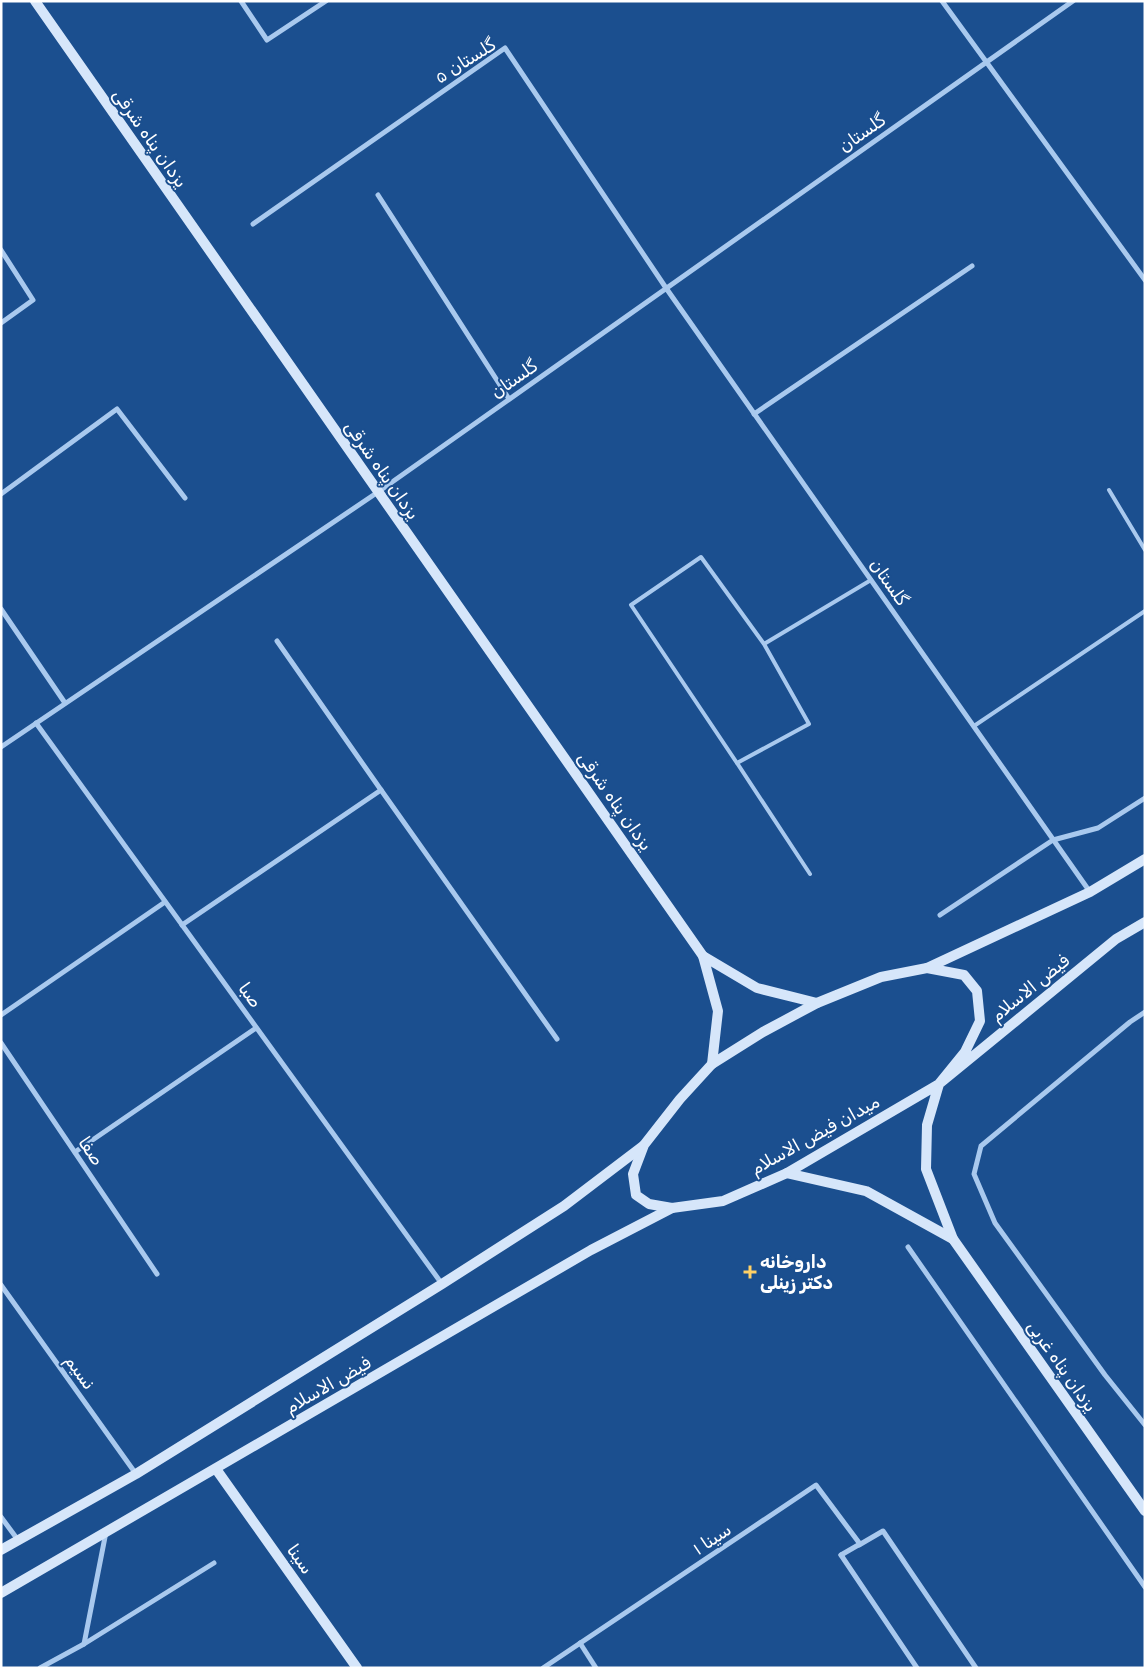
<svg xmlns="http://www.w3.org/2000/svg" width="1146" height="1669" font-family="Rubik,'Noto Sans Arabic',sans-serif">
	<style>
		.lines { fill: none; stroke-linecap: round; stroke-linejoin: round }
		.lane { stroke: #a9c9ee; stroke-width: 4 }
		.street { stroke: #a9c9ee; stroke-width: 5 }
		.secondary { stroke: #d6e6fa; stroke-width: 10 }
		.poi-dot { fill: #ffd166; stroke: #1b4f8f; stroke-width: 2 }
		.labels { text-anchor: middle; stroke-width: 4; stroke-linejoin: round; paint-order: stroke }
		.street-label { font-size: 18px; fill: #fff; stroke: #1b4f8f }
		.poi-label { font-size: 18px; font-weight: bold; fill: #fff; stroke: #1b4f8f; text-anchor: start }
	</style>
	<rect width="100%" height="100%" fill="#1b4f8f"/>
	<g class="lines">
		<g class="lane">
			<polyline points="1109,490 1145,550"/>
			<polyline points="764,644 809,724 737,763 631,605 701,557 764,644 871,580"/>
			<polyline points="974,726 1145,611"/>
			<polyline points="737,763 810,874"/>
		</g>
		<g class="street">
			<polyline points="241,1 267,40 326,1"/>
			<polyline points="942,1 1145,280"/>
			<polyline points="378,195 509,399"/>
			<polyline points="253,224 505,48 666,288 1090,892"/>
			<polyline points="1,250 33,300 1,323"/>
			<polyline points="754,414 972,266"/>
			<polyline points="1,494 117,409 185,498"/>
			<polyline points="1,609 65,703"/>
			<polyline points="277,641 381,790 557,1039"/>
			<polyline points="36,723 442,1284"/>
			<polyline points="1,747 378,492 1073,1"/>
			<polyline points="940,915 1053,840 1098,828 1145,798"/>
			<polyline points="182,925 381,790"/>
			<polyline points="1145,1012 1130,1022 981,1146 974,1174 995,1223 1105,1375 1145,1425"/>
			<polyline points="1,1015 165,902"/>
			<polyline points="1,1043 157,1274"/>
			<polyline points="75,1152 256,1028"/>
			<polyline points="908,1247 1145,1587"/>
			<polyline points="1,1285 136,1474"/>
			<polyline points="1,1517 18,1540"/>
			<polyline points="859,1545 883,1531 976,1668"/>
			<polyline points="841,1555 917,1668"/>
			<polyline points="580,1643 596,1668"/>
			<polyline points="84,1644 106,1532"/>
			<polyline points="40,1668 84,1644 214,1563"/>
			<polyline points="543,1668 816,1485 860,1544 841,1555"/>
		</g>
		<g class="secondary">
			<polyline points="35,1 703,956 718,1011 712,1064"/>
			<polyline points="1145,922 1116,939 939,1084 787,1173 723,1201 672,1208 649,1204 636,1195 633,1174 644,1145 680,1099 712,1064 763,1032 817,1003 881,977 927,968 964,975 977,991 980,1021 965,1052 939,1084 927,1125 926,1169 953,1239 1145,1511"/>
			<polyline points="703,956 757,988 817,1003"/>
			<polyline points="927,968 1090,892 1145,859"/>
			<polyline points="787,1173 866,1191 953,1239"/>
			<polyline points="216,1469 357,1668"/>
			<polyline points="1,1550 136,1474 442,1284 564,1206 643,1146"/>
			<polyline points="1,1593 591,1250 672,1208"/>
		</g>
	</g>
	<path class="poi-dot" d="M747.5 1264.5h5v5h5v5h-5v5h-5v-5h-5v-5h5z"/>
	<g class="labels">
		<g class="street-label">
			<text transform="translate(465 61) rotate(-32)" y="6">گلستان ۵</text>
			<text transform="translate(862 133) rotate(-35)" y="6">گلستان</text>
			<text transform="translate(150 138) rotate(55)" y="6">یزدان پناه شرقی</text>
			<text transform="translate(514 379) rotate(-35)" y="6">گلستان</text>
			<text transform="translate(382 470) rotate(55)" y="6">یزدان پناه شرقی</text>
			<text transform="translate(889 582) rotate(55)" y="6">گلستان</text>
			<text transform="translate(615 801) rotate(55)" y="6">یزدان پناه شرقی</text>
			<text transform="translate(1030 988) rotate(-39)" y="6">فیض الاسلام</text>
			<text transform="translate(250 995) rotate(54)" y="6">صبا</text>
			<text transform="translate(815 1135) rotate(-29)" y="6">میدان فیض الاسلام</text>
			<text transform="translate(91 1151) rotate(56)" y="6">صفا</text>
			<text transform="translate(1062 1366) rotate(55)" y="6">یزدان پناه غربی</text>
			<text transform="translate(80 1372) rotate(54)" y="6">نسیم</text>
			<text transform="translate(328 1385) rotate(-30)" y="6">فیض الاسلام</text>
			<text transform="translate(712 1539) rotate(-34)" y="6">سینا ۱</text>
			<text transform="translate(300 1559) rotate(55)" y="6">سینا</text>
		</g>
		<g class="poi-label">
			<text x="760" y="1268">داروخانه<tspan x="760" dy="21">دکتر زینلی</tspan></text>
		</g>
	</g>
	<rect width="1146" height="1669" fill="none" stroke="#ffffff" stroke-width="5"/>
</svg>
